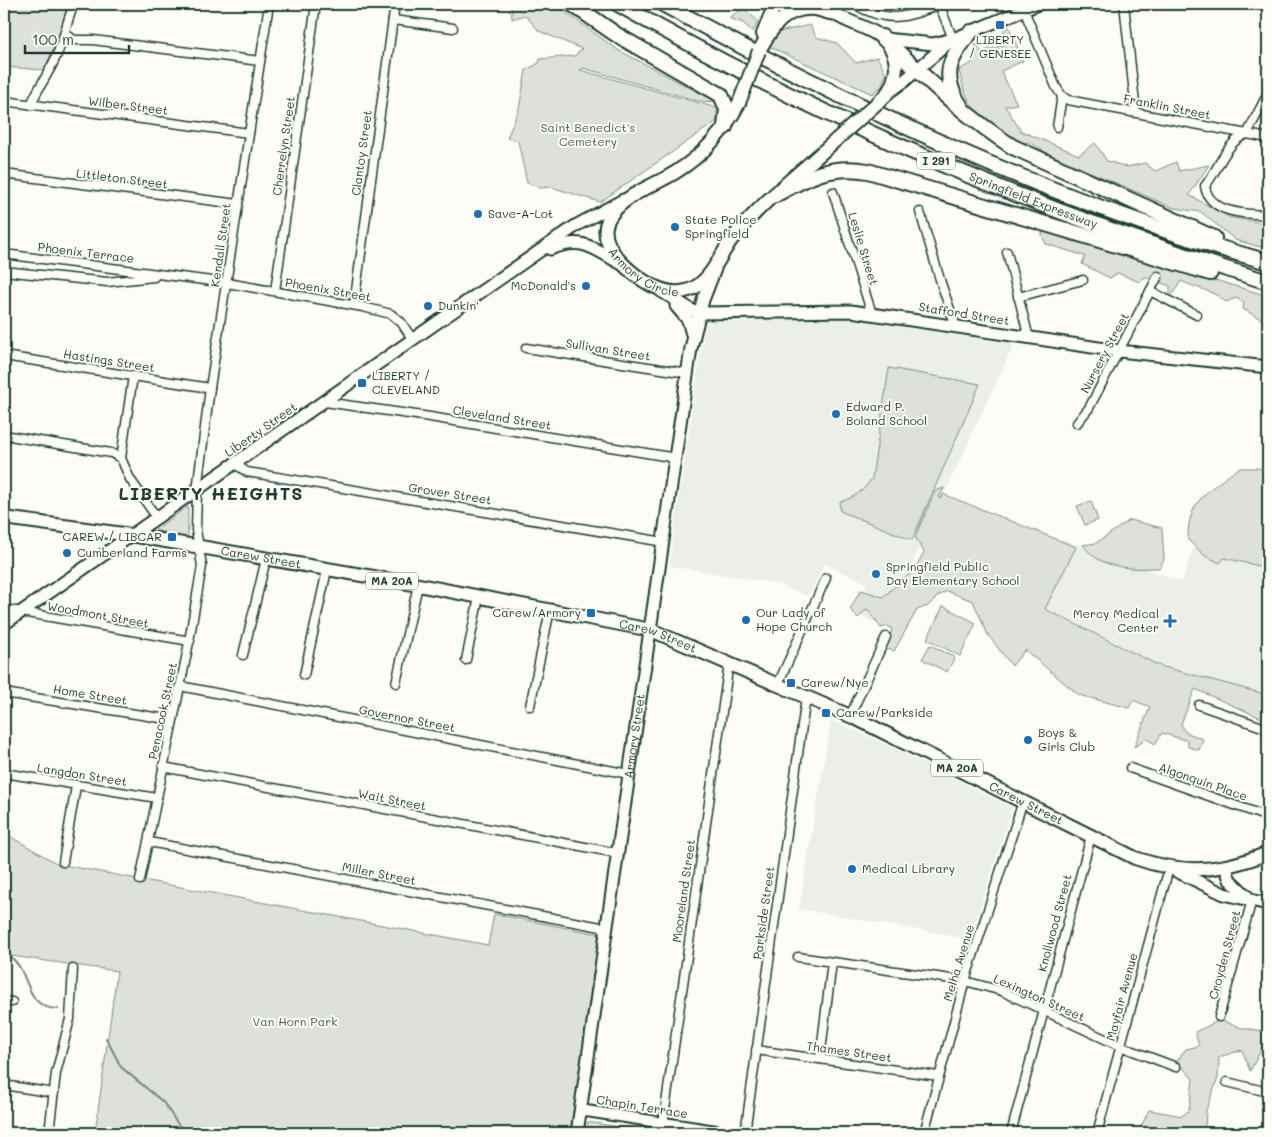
<svg xmlns="http://www.w3.org/2000/svg" width="1272" height="1137" font-family="Mali,sans-serif">
	<style>
		.built { fill: #eceee9 }
		.green { fill: #dde0db; stroke: #7e8e88 }
		.lines { fill: none; stroke-linecap: round; stroke-linejoin: round }
		.stream { stroke: #75877f; stroke-width: 2 }
		.minor-casing { stroke: #1f3d34; stroke-width: 11 }
		.tertiary-casing { stroke: #1f3d34; stroke-width: 14 }
		.secondary-casing { stroke: #1f3d34; stroke-width: 15 }
		.primary-casing { stroke: #1f3d34; stroke-width: 16 }
		.motorway-casing { stroke: #1f3d34; stroke-width: 18 }
		.minor { stroke: #fdfcf7; stroke-width: 8 }
		.tertiary { stroke: #fdfcf7; stroke-width: 10 }
		.secondary { stroke: #fdfcf7; stroke-width: 11 }
		.primary { stroke: #fdfcf7; stroke-width: 12 }
		.motorway { stroke: #fdfcf7; stroke-width: 14 }
		.primary-bridge-casing { stroke: #1f3d34; stroke-width: 16; stroke-linecap: butt }
		.primary-bridge { stroke: #fdfcf7; stroke-width: 12 }
		.poi-dot { fill: #1f6fb2; stroke: #fdfcf7; stroke-width: 2 }
		.labels { text-anchor: middle; stroke-width: 4; stroke-linejoin: round; paint-order: stroke }
		.shield { fill: #fdfcf7; stroke: #62766e; stroke-width: 1 }
		.shield-label { font-size: 11px; font-weight: bold; fill: #1f3d34 }
		.poi-label { font-size: 12px; fill: #1f3d34; stroke: #fdfcf7; text-anchor: start }
		.street-label { font-size: 12px; fill: #1f3d34; stroke: #fdfcf7 }
		.park-label { font-size: 12px; fill: #455e55; stroke: #fdfcf7 }
		.district-label { font-size: 18px; font-weight: bold; letter-spacing: 1px; fill: #1f3d34; stroke: #fdfcf7 }
	</style>
	<rect width="100%" height="100%" fill="#fdfcf7"/>
	<filter id="ink" filterUnits="userSpaceOnUse"><feTurbulence type="fractalNoise" baseFrequency=".02" numOctaves="2"/><feDisplacementMap in="SourceGraphic" scale="10" xChannelSelector="R" yChannelSelector="G"/><feConvolveMatrix kernelMatrix="1 2 1 2 8 2 1 2 1" color-interpolation-filters="sRGB"/></filter>
	<g filter="url(#ink)">
		<g class="built">
			<polygon points="832,316 1014,344 883,626 854,613 867,583 824,564 808,597 779,584 669,566 705,324 715,320"/>
			<polygon points="1062,539 1182,582 1195,542 1268,561 1268,702 1175,673 1030,600"/>
			<polygon points="831,720 879,741 1012,808 970,939 799,909"/>
		</g>
		<g class="green">
			<polygon points="4,4 74,4 44,70 4,67"/>
			<polygon points="511,4 554,4 618,50 717,102 698,101 583,68 580,70 717,108 717,121 600,202 551,187 540,188 527,183 518,141 507,138 519,109 526,70 539,63 540,59 574,56 582,49 539,31 525,15 512,19"/>
			<polygon points="743,8 758,21 753,32 743,23 729,18"/>
			<polygon points="810,25 816,37 837,43 856,63 877,57 886,73 882,86 872,94 770,47 774,33"/>
			<polygon points="1009,27 1023,61 1001,71 1017,104 1005,106 1021,131 1079,155 1095,143 1107,161 1127,167 1145,163 1155,171 1176,162 1179,171 1209,165 1189,195 1229,217 1268,224 1268,249 1235,240 1201,212 1174,208 1048,154 1030,142 1017,143 974,111 964,90 959,70 972,63 976,44 981,52 1004,45 1004,29"/>
			<path d="M 1043,228 L 1268,296 L 1268,323 L 1243,309 L 1244,303 L 1236,298 L 1226,302 C 1213,290 1197,289 1181,281 L 1170,298 L 1170,286 L 1145,277 L 1139,282 L 1118,273 L 1110,278 L 1082,264 L 1085,256 L 1046,244 L 1042,235 Z"/>
			<path d="M 889,368 L 980,384 L 912,540 L 840,511 L 840,502 C 855,497 864,491 872,478 Z"/>
			<path d="M 1239,468 L 1259,468 L 1268,474 L 1268,568 L 1224,558 L 1220,563 L 1204,555 L 1188,540 C 1187,499 1210,490 1239,468 Z"/>
			<polygon points="944,488 939,497 941,499 943,494 1076,547 1045,609 1160,666 1268,695 1268,721 1195,689 1181,724 1185,732 1203,739 1199,750 1188,747 1188,741 1162,733 1155,744 1147,739 1134,747 1150,707 1133,700 1129,708 1079,695 1025,650 1012,666 988,635 973,601 947,591 938,596 928,606 917,610 894,651 886,649 892,629 888,626 881,628 867,609 858,618 850,609 861,590 883,597 915,569 924,552 915,537 935,491"/>
			<polygon points="1091,501 1098,520 1085,525 1077,506"/>
			<polygon points="188,506 188,539 155,530"/>
			<path d="M 1130,520 L 1162,528 L 1164,560 L 1159,568 C 1131,569 1101,570 1083,545 L 1096,543 Z"/>
			<polygon points="943,606 976,623 960,656 927,639"/>
			<polygon points="930,645 955,657 947,672 922,659"/>
			<polygon points="4,833 58,864 488,945 494,914 599,934 570,1133 95,1133 117,971 4,955"/>
			<polygon points="1220,1020 1242,1028 1264,1031 1261,1050 1250,1071 1242,1050 1219,1057 1218,1078 1206,1110 1205,1131 1208,1133 1138,1133 1149,1110 1182,1116 1189,1110 1193,1079 1177,1061 1186,1049 1199,1046 1195,1032"/>
			<polygon points="588,1122 656,1133 585,1133"/>
		</g>
		<g class="lines">
			<g class="stream">
				<path d="M 4,953 C 34,967 20,1008 58,1009"/>
				<polyline points="106,1038 121,1067 163,1102 184,1133"/>
			</g>
			<g class="minor-casing">
				<g id="minor">
					<path d="M 854,4 C 888,24 904,18 939,5"/>
					<polyline points="939,4 953,39"/>
					<polyline points="1124,4 1136,112"/>
					<polyline points="1024,10 1056,87 1062,96 1057,127"/>
					<polyline points="393,20 453,28"/>
					<polyline points="66,34 74,40 93,40 260,61"/>
					<path d="M 1268,93 L 1247,134 C 1226,141 1219,169 1205,186 C 1209,214 1246,214 1268,215"/>
					<polyline points="1062,96 1068,100 1268,138"/>
					<polyline points="4,101 249,133"/>
					<path d="M 31,105 C 37,89 48,75 55,59 C 64,41 66,23 74,4"/>
					<polyline points="4,174 238,204"/>
					<polyline points="833,192 872,314"/>
					<polyline points="920,212 941,283 956,327"/>
					<polyline points="1007,252 1029,338"/>
					<polyline points="4,254 227,283 363,307 391,314 401,322 413,340"/>
					<polyline points="4,271 107,282 154,277"/>
					<polyline points="275,291 316,4"/>
					<polyline points="1150,291 1197,315"/>
					<polyline points="1018,297 1083,280"/>
					<polyline points="354,305 395,4"/>
					<polyline points="526,348 687,373"/>
					<polyline points="4,356 210,388"/>
					<polyline points="325,402 430,417 676,458"/>
					<polyline points="1077,423 1089,408 1158,276"/>
					<polyline points="4,435 111,453 121,458 130,479 157,518"/>
					<polyline points="121,458 133,376"/>
					<polyline points="235,464 247,472 664,542"/>
					<polyline points="4,609 190,641"/>
					<polyline points="243,655 266,559"/>
					<polyline points="466,660 479,597"/>
					<polyline points="304,675 327,570"/>
					<polyline points="396,683 418,585"/>
					<polyline points="778,684 826,578"/>
					<polyline points="180,686 629,774"/>
					<polyline points="4,693 173,720"/>
					<polyline points="1199,705 1268,729"/>
					<polyline points="530,706 550,610"/>
					<polyline points="850,716 886,637"/>
					<polyline points="163,767 617,853"/>
					<polyline points="1130,768 1268,817"/>
					<polyline points="4,773 157,798"/>
					<polyline points="149,842 606,928"/>
					<polyline points="63,862 76,786"/>
					<polyline points="140,880 187,653 202,566 196,530 197,490 210,388 269,4"/>
					<polyline points="798,957 965,981 1002,991 1120,1046 1176,1067"/>
					<polyline points="4,1001 12,1002"/>
					<polyline points="1219,1017 1252,900"/>
					<polyline points="756,1050 938,1076"/>
					<polyline points="820,1059 832,962"/>
					<polyline points="1227,1082 1268,1092"/>
					<polyline points="4,1085 54,1093"/>
					<polyline points="663,1124 729,663"/>
					<polyline points="49,1133 56,1073 70,1019 73,969"/>
					<polyline points="745,1133 806,697"/>
					<polyline points="924,1133 965,981 1023,801"/>
					<polyline points="1011,1133 1091,836"/>
					<polyline points="1097,1133 1169,868"/>
				</g>
			</g>
			<g class="tertiary-casing">
				<polyline id="tertiary" points="580,1110 729,1133"/>
			</g>
			<g class="secondary-casing">
				<g id="secondary">
					<polyline points="885,39 933,44 956,38 1038,4"/>
					<polyline points="889,92 903,82 949,42"/>
					<path d="M 550,249 C 584,236 592,248 620,263"/>
					<polyline points="661,291 693,311 700,313 851,311 1119,351 1268,367"/>
					<polyline points="676,306 688,320 693,338"/>
					<polyline points="4,624 554,241 577,225 623,200"/>
					<polyline points="1225,866 1230,880 1250,899"/>
					<polyline points="1172,869 1224,894 1268,904"/>
					<path id="s1" d="M 577,1133 L 691,348 L 703,300 L 715,269"/>
				</g>
			</g>
			<g class="primary-casing">
				<g id="primary">
					<path d="M 824,4 C 844,30 894,23 896,67 C 896,77 891,89 885,96"/>
					<polyline points="763,34 775,4"/>
					<path d="M 759,51 C 772,27 785,7 815,9"/>
					<path id="s2" d="M 739,103 C 724,132 703,155 676,172 C 654,186 620,196 608,220 C 601,235 610,250 620,261 C 636,278 665,299 689,290 C 710,283 720,255 732,239 C 762,201 802,171 837,139"/>
					<path id="s3" d="M 4,518 L 131,535 L 408,583 L 651,630 L 857,719 L 1135,858 C 1183,875 1221,872 1268,853"/>
				</g>
			</g>
			<g class="motorway-casing">
				<g id="motorway">
					<polyline points="572,4 617,35 721,95 727,109 725,127"/>
					<path id="s4" d="M 618,4 C 823,122 1043,213 1268,282"/>
					<path d="M 663,4 C 855,109 1057,203 1268,262"/>
					<polyline points="802,4 830,12"/>
					<path d="M 882,37 C 924,76 964,116 1013,147 L 1214,238"/>
					<path d="M 960,105 C 940,75 950,57 971,32"/>
					<path d="M 775,195 C 808,177 830,164 868,171 L 1210,273"/>
				</g>
			</g>
			<use href="#minor" class="minor"/>
			<use href="#tertiary" class="tertiary"/>
			<use href="#secondary" class="secondary"/>
			<use href="#primary" class="primary"/>
			<use href="#motorway" class="motorway"/>
			<g class="primary-bridge-casing">
				<g id="primary-bridge">
					<polyline points="739,103 759,51"/>
					<polyline points="837,139 885,96"/>
				</g>
			</g>
			<use href="#primary-bridge" class="primary-bridge"/>
		</g>
	</g>
	<g class="poi-dot">
		<rect x="995" y="20" width="10" height="10" rx="2.5"/>
		<circle cx="478" cy="214" r="5"/>
		<circle cx="675" cy="227" r="5"/>
		<circle cx="586" cy="286" r="5"/>
		<circle cx="428" cy="306" r="5"/>
		<rect x="357" y="378" width="10" height="10" rx="2.5"/>
		<circle cx="836" cy="414" r="5"/>
		<rect x="167" y="532" width="10" height="10" rx="2.5"/>
		<circle cx="67" cy="553" r="5"/>
		<circle cx="876" cy="574" r="5"/>
		<rect x="586" y="608" width="10" height="10" rx="2.5"/>
		<circle cx="746" cy="620" r="5"/>
		<path d="M1167.5 613.5h5v5h5v5h-5v5h-5v-5h-5v-5h5z"/>
		<rect x="786" y="678" width="10" height="10" rx="2.5"/>
		<rect x="821" y="708" width="10" height="10" rx="2.5"/>
		<circle cx="1028" cy="740" r="5"/>
		<circle cx="852" cy="869" r="5"/>
	</g>
	<g class="labels">
		<g class="shield">
			<rect x="917" y="152.5" width="38" height="17" rx="4"/>
			<rect x="366" y="572.5" width="52" height="17" rx="4"/>
			<rect x="931" y="759.5" width="52" height="17" rx="4"/>
		</g>
		<g class="shield-label">
			<text x="936" y="165">I 291</text>
			<text x="392" y="585">MA 20A</text>
			<text x="957" y="772">MA 20A</text>
		</g>
		<g class="poi-label">
			<text x="1000" y="44" text-anchor="middle">LIBERTY<tspan x="1000" dy="14">/ GENESEE</tspan></text>
			<text x="488" y="218">Save-A-Lot</text>
			<text x="685" y="224">State Police<tspan x="685" dy="14">Springfield</tspan></text>
			<text x="576" y="290" text-anchor="end">McDonald's</text>
			<text x="438" y="310">Dunkin'</text>
			<text x="372" y="380">LIBERTY /<tspan x="372" dy="14">CLEVELAND</tspan></text>
			<text x="846" y="411">Edward P.<tspan x="846" dy="14">Boland School</tspan></text>
			<text x="162" y="541" text-anchor="end">CAREW / LIBCAR</text>
			<text x="77" y="557">Cumberland Farms</text>
			<text x="886" y="571">Springfield Public<tspan x="886" dy="14">Day Elementary School</tspan></text>
			<text x="581" y="617" text-anchor="end">Carew/Armory</text>
			<text x="756" y="617">Our Lady of<tspan x="756" dy="14">Hope Church</tspan></text>
			<text x="1159" y="618" text-anchor="end">Mercy Medical<tspan x="1159" dy="14">Center</tspan></text>
			<text x="801" y="687">Carew/Nye</text>
			<text x="836" y="717">Carew/Parkside</text>
			<text x="1038" y="737">Boys &amp;<tspan x="1038" dy="14">Girls Club</tspan></text>
			<text x="862" y="873">Medical Library</text>
		</g>
		<g class="street-label">
			<text transform="translate(128 106) rotate(7)" y="4">Wilber Street</text>
			<text transform="translate(1167 107) rotate(11)" y="4">Franklin Street</text>
			<text transform="translate(284 146) rotate(-82)" y="4">Cherrelyn Street</text>
			<text transform="translate(362 153) rotate(-82)" y="4">Clantoy Street</text>
			<text transform="translate(122 179) rotate(7)" y="4">Littleton Street</text>
			<text dy="4" stroke="none"><textPath href="#s4" startOffset="460">Springfield Expressway</textPath></text>
			<text transform="translate(221 245) rotate(-82)" y="4">Kendall Street</text>
			<text transform="translate(863 249) rotate(73)" y="4">Leslie Street</text>
			<text transform="translate(86 253) rotate(7)" y="4">Phoenix Terrace</text>
			<text dy="4" stroke="none"><textPath href="#s2" startOffset="251">Armory Circle</textPath></text>
			<text transform="translate(328 290) rotate(10)" y="4">Phoenix Street</text>
			<text transform="translate(964 314) rotate(9)" y="4">Stafford Street</text>
			<text transform="translate(608 350) rotate(9)" y="4">Sullivan Street</text>
			<text transform="translate(1105 353) rotate(-62)" y="4">Nursery Street</text>
			<text transform="translate(109 361) rotate(9)" y="4">Hastings Street</text>
			<text transform="translate(502 418) rotate(9)" y="4">Cleveland Street</text>
			<text transform="translate(261 430) rotate(-35)" y="4">Liberty Street</text>
			<text transform="translate(450 494) rotate(9)" y="4">Grover Street</text>
			<text dy="4" stroke="none"><textPath href="#s3" startOffset="260">Carew Street</textPath></text>
			<text transform="translate(98 615) rotate(10)" y="4">Woodmont Street</text>
			<text dy="4" stroke="none"><textPath href="#s3" startOffset="665">Carew Street</textPath></text>
			<text transform="translate(90 695) rotate(9)" y="4">Home Street</text>
			<text transform="translate(163 711) rotate(-78)" y="4">Penacook Street</text>
			<text transform="translate(407 719) rotate(11)" y="4">Governor Street</text>
			<text dy="4" stroke="none"><textPath href="#s1" startOffset="401">Armory Street</textPath></text>
			<text transform="translate(82 775) rotate(9)" y="4">Langdon Street</text>
			<text transform="translate(1203 782) rotate(19)" y="4">Algonquin Place</text>
			<text transform="translate(392 800) rotate(11)" y="4">Wait Street</text>
			<text dy="4" stroke="none"><textPath href="#s3" startOffset="1070">Carew Street</textPath></text>
			<text transform="translate(379 874) rotate(11)" y="4">Miller Street</text>
			<text transform="translate(684 891) rotate(-82)" y="4">Mooreland Street</text>
			<text transform="translate(764 913) rotate(-82)" y="4">Parkside Street</text>
			<text transform="translate(1055 923) rotate(-75)" y="4">Knollwood Street</text>
			<text transform="translate(1225 955) rotate(-75)" y="4">Croyden Street</text>
			<text transform="translate(959 963) rotate(-73)" y="4">Melha Avenue</text>
			<text transform="translate(1122 997) rotate(-75)" y="4">Mayfair Avenue</text>
			<text transform="translate(1039 998) rotate(24)" y="4">Lexington Street</text>
			<text transform="translate(849 1052) rotate(8)" y="4">Thames Street</text>
			<text transform="translate(642 1107) rotate(9)" y="4">Chapin Terrace</text>
		</g>
		<g class="park-label">
			<text x="588" y="132">Saint Benedict's<tspan x="588" dy="14">Cemetery</tspan></text>
			<text x="295" y="1026">Van Horn Park</text>
		</g>
		<g class="district-label">
			<text x="211" y="500">LIBERTY HEIGHTS</text>
		</g>
	</g>
	<rect width="1272" height="1137" fill="none" stroke="#fdfcf7" stroke-width="20"/>
	<rect x="10" y="10" width="1252" height="1117" fill="none" stroke="#1f3d34" stroke-width="2" filter="url(#ink)"/>
	<path d="M25 45v8h104v-8" fill="none" stroke="#1f3d34" stroke-width="2.5"/>
	<text x="32" y="45" font-size="15" fill="#1f3d34" stroke="#fdfcf7" stroke-width="4" paint-order="stroke">100 m</text>
</svg>
